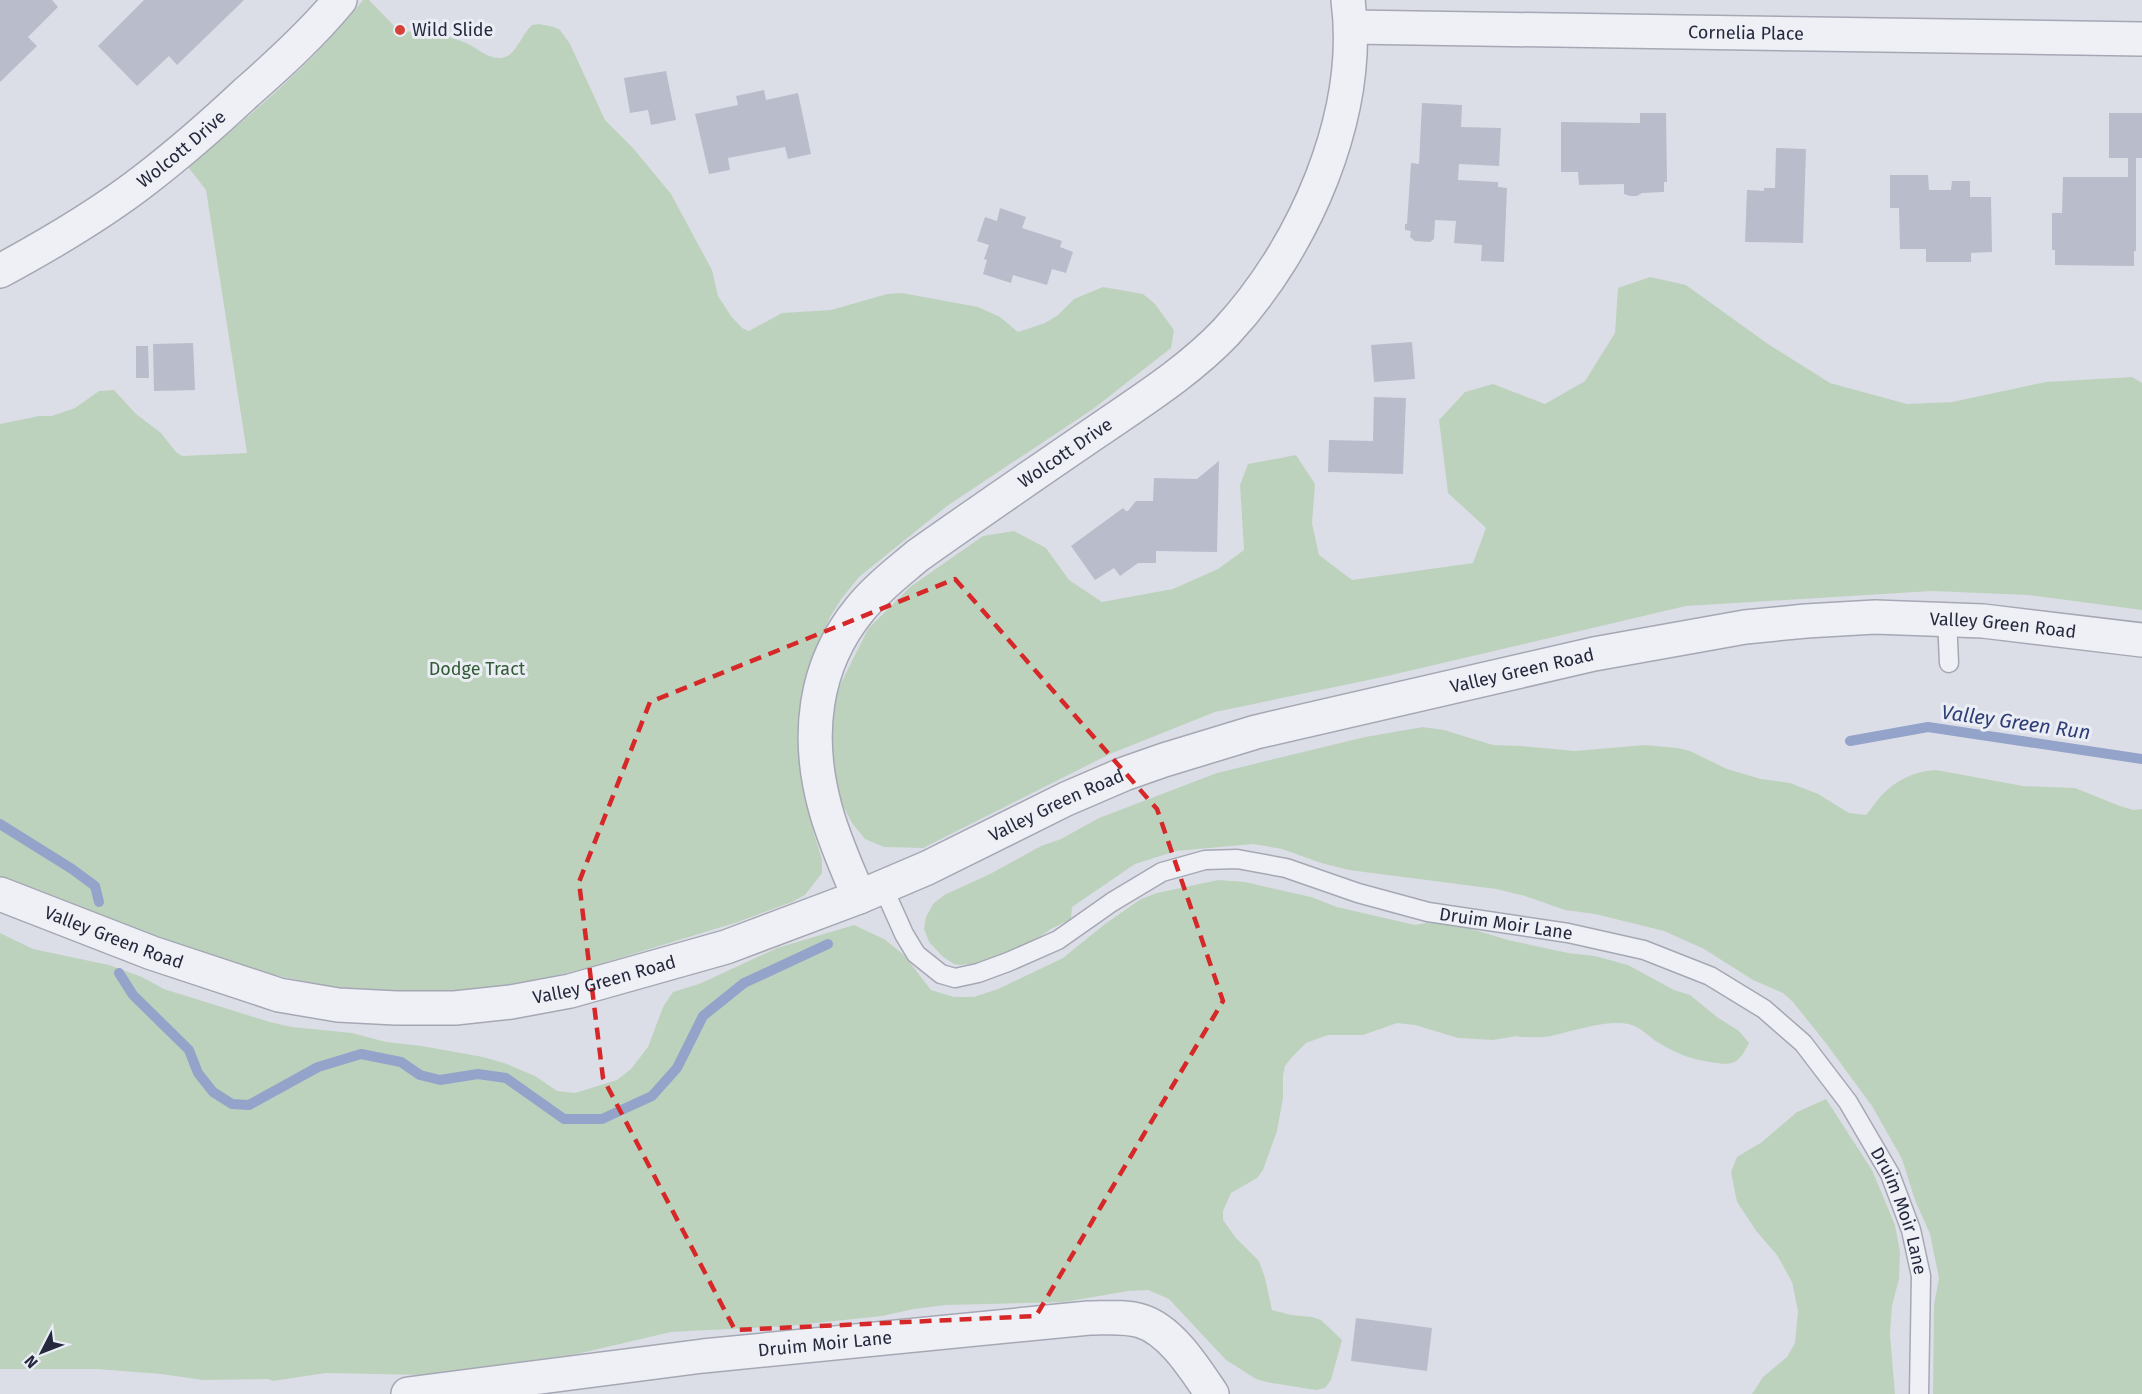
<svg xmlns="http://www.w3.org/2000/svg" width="2142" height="1394" font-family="'Fira Sans',sans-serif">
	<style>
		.green { fill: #bdd2bd }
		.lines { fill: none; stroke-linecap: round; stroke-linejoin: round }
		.stream { stroke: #94a3ca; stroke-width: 10 }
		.building { fill: #b9bcca }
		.lane-casing { stroke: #a5a8b4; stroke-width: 21 }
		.street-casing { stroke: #a5a8b4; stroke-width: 36 }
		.lane { stroke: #eff0f5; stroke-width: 18 }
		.street { stroke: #eff0f5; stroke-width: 33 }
		.marked { fill: none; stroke: #d62828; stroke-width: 4.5; stroke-dasharray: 12 8; stroke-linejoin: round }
		.poi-dot { fill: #d64237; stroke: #ebedf5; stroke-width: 2 }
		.labels { text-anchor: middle; stroke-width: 6; stroke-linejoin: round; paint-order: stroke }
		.poi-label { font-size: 18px; fill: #25293e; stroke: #ebedf5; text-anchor: start }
		.street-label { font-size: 18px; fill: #25293e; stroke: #ebedf5 }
		.park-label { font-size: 18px; fill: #315b32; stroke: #ebedf5 }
		.water-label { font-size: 20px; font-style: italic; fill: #2d3d75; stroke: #ebedf5 }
	</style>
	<rect width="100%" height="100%" fill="#dcdee7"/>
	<g class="green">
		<path d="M 363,0 L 369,0 L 401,33 C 421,28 447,35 466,43 C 478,48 491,62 505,57 C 516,54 522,34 532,25 L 539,24 L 554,27 L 560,30 L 570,44 L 605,120 L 633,148 L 671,194 L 712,270 L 718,296 L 731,316 L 742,328 L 749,331 L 782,313 L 831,310 L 887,294 L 902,293 L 978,307 L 1000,317 L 1018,332 L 1045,323 L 1058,315 L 1074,299 L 1103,287 L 1143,294 L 1155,304 L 1174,330 L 1171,348 L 1093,409 L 947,506 L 859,577 L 842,598 L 830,617 L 808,669 L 799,717 L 802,761 L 808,809 L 814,834 L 822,859 L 822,873 L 805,895 L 792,902 L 738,922 L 587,968 L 536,980 L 480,989 L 418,992 L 345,989 L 258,972 L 126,927 L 0,877 L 0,424 L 39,416 L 52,416 L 75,408 L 99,391 L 114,390 L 136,414 L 161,433 L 176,452 L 182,456 L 247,453 L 206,190 L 188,167 C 249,116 314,63 363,0 Z"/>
		<polygon points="1650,277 1686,285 1768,344 1830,383 1907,404 1952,402 2046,382 2132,377 2142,383 2142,610 2028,595 1932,591 1686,606 1383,677 1215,712 1110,754 923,848 884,847 865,839 852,823 842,804 833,763 832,722 835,695 868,629 910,587 983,536 1014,531 1046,548 1069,580 1102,602 1173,589 1218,569 1244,550 1240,485 1248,464 1296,455 1315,484 1312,523 1319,555 1352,580 1473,563 1486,528 1448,493 1439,420 1465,392 1493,384 1545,404 1585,381 1615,333 1618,288"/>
		<path d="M 1423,727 L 1444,730 L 1493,745 L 1522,746 L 1575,751 L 1645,745 L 1677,748 L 1690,751 L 1727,769 L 1761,779 L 1790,783 L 1818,794 L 1849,813 L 1866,815 C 1872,809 1875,802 1881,796 C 1896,780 1914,771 1936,770 L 2023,786 L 2075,788 L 2120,806 L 2134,810 L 2142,809 L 2142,1394 L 1933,1394 L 1934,1305 L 1939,1278 L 1930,1234 L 1915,1200 L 1902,1159 L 1872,1106 L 1825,1042 L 1793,1002 L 1783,993 L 1753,980 L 1704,949 L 1664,931 L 1595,914 L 1565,910 L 1525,896 L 1496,889 L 1349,870 L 1321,863 L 1282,849 L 1253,844 L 1176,851 L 1135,864 L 1072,907 L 1071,919 L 1051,929 L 1021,949 L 989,962 L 960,965 L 954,964 L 943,957 L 929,942 L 924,929 L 926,917 L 933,904 L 944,895 L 990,874 L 1041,846 L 1061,839 L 1099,818 L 1217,773 L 1365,737 Z"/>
		<path d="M 1218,880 L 1245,882 L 1311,897 L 1337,907 L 1415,925 L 1432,922 L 1458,925 L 1508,940 L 1568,953 L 1595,956 L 1628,965 L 1674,990 L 1690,995 L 1717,1017 L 1739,1031 L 1749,1043 C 1738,1065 1733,1066 1710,1062 C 1690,1059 1675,1053 1659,1043 C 1643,1033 1640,1024 1619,1023 C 1596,1023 1573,1031 1551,1036 C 1541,1038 1530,1037 1519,1037 L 1517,1036 L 1493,1040 L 1458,1038 L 1415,1025 L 1397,1023 L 1363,1035 L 1328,1035 L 1306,1043 L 1292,1057 L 1285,1066 L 1283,1075 L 1283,1098 L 1277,1131 L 1263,1170 L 1257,1178 L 1231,1193 L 1223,1211 L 1223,1220 L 1236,1238 L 1259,1261 L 1265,1278 L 1272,1310 L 1291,1315 L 1312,1317 L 1321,1320 L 1342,1340 L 1331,1380 L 1325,1388 L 1316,1390 L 1266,1382 L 1256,1379 L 1226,1360 L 1169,1299 L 1148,1290 L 1128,1291 L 1064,1302 L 946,1305 L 914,1309 L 882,1316 L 788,1326 L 671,1332 L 577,1354 L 424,1375 L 326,1373 L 273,1381 L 268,1379 L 203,1380 L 161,1374 L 96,1369 L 0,1369 L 0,933 L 33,949 L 109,965 L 142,977 L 164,989 L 270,1022 L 292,1027 L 352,1033 L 386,1042 L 422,1046 L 483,1057 L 507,1064 L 535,1076 L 557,1091 L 575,1093 L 617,1080 L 631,1069 L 648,1047 L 663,1007 L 673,992 L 699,984 L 777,948 L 854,925 L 884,939 L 904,955 L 931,990 L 954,997 L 974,997 L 998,989 L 1063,958 L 1105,924 L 1141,899 L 1157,893 Z"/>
		<polygon points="1826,1099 1872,1170 1895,1225 1900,1252 1899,1279 1892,1306 1890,1335 1895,1394 1752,1394 1763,1377 1787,1357 1795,1343 1798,1311 1792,1282 1777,1255 1757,1232 1737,1202 1731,1172 1737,1157 1762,1142 1797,1112"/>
	</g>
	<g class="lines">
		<g class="stream">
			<polyline points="1850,741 1928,727 2142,759"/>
			<polyline points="0,824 72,869 95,886 99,902"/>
			<polyline points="119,973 133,995 189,1050 198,1073 213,1092 232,1104 249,1105 318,1067 361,1054 401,1062 420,1075 440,1080 478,1074 506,1078 564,1119 602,1119 652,1096 677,1068 703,1016 744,983 828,944"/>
		</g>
	</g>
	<g class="building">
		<polygon points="0,0 52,0 58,7 28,37 37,46 0,82"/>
		<polygon points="144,0 244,0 177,65 169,56 137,86 98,46"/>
		<polygon points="666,71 676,120 651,125 648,110 630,113 624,78"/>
		<polygon points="764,90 766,100 798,93 811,154 788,159 785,147 728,158 730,170 709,174 695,114 738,105 736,96"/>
		<polygon points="1422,103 1462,105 1461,127 1501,128 1499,166 1459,164 1458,180 1498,182 1498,187 1507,188 1504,262 1481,261 1482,245 1454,243 1456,221 1435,220 1434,239 1430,242 1415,241 1410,237 1411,231 1405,230 1405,224 1407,224 1411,163 1419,164"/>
		<polygon points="1640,113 1666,113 1667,182 1664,182 1664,192 1642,193 1637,196 1630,196 1624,194 1624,184 1579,185 1578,172 1561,172 1561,122 1640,123"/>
		<polygon points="2109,113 2142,113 2142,158 2136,158 2136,251 2134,251 2134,266 2055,265 2055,250 2052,250 2052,213 2062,213 2063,177 2128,177 2128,158 2109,158"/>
		<polygon points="1776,148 1806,149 1803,243 1745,242 1747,190 1764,191 1764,188 1775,188"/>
		<polygon points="1890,175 1928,175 1929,190 1951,190 1952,181 1970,181 1970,197 1991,197 1992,252 1971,253 1971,262 1926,262 1926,249 1900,249 1899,208 1890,208"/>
		<polygon points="1000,208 1026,217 1022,228 1062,241 1060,247 1073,252 1066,273 1052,269 1047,285 1013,275 1011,283 983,274 987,260 984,259 989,245 977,241 985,217 997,221"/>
		<polygon points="1412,342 1415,379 1374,382 1371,345"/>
		<polygon points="193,343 195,390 154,391 153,344"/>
		<polygon points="136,346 148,346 149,378 136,378"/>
		<polygon points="1374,397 1406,398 1403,474 1328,472 1329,440 1373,441"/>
		<polygon points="1219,461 1217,552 1156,551 1156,563 1138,563 1120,576 1114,568 1095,580 1071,546 1123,508 1126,511 1128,511 1136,501 1153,501 1154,478 1197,479"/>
		<polygon points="1356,1318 1432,1328 1427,1371 1351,1361"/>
	</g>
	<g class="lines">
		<g class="lane-casing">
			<g id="lane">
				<polyline points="1947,618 1949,663"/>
				<path id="s1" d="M 883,887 L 904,934 L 916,954 L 941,974 L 955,978 L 978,973 L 1008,962 L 1058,940 L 1112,902 L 1162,872 L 1205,860 L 1237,859 L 1286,868 L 1358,893 L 1428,912 L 1568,933 L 1644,950 L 1710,976 L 1764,1009 L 1803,1043 L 1848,1102 L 1890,1174 L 1911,1230 L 1921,1276 L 1919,1394"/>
			</g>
		</g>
		<g class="street-casing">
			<g id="street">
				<path id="s2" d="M 1352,27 L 2142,39"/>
				<path id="s3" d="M 0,271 C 50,244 101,214 146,179 C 181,152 214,123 246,93 C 279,64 312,34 340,0"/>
				<path id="s4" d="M 0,894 L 152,953 L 279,995 L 338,1005 L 396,1008 L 455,1008 L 511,1002 L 570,991 L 726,947 L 859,897 L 927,868 L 1066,799 L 1124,774 L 1164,760 L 1256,732 L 1594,654 L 1745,627 L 1806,621 L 1875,617 L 1983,621 L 2142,640"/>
				<path id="s5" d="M 859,897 C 847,868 833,838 825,807 C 806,737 813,666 860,609 C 876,589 897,573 917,556 C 976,514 1036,473 1096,432 C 1141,401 1189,371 1226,332 C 1304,248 1363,115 1348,0"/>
				<path id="s6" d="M 408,1394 L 703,1356 L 1089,1318 C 1106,1318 1125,1316 1141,1321 C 1171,1330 1195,1369 1212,1394"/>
			</g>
		</g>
		<use href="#lane" class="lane"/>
		<use href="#street" class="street"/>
	</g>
	<path class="marked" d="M 955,579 L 1157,809 L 1223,1001 L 1036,1316 L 735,1330 L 603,1078 L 579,882 L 650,702 Z"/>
	<circle class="poi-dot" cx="400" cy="30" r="6"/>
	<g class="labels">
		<g class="poi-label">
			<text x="412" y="36">Wild Slide</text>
		</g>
		<g class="street-label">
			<text dy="6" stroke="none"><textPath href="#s2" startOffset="394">Cornelia Place</textPath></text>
			<text dy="6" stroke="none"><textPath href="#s3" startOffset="219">Wolcott Drive</textPath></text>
			<text dy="6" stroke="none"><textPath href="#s5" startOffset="564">Wolcott Drive</textPath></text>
			<text dy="6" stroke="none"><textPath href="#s4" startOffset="2084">Valley Green Road</textPath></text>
			<text dy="6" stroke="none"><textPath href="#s4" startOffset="1598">Valley Green Road</textPath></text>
			<text dy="6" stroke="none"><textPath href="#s4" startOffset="1112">Valley Green Road</textPath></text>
			<text dy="6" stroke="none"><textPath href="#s1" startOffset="710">Druim Moir Lane</textPath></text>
			<text dy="6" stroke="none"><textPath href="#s4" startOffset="122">Valley Green Road</textPath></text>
			<text dy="6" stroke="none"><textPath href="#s4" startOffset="626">Valley Green Road</textPath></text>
			<text dy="6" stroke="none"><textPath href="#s1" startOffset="1232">Druim Moir Lane</textPath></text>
			<text dy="6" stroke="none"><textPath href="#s6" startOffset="420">Druim Moir Lane</textPath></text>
		</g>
		<g class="park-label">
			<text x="477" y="675">Dodge Tract</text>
		</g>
		<g class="water-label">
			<text transform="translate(2016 722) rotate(8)" y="7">Valley Green Run</text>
		</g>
	</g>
	<g transform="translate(42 1352) rotate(228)" stroke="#ebedf5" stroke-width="4.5" paint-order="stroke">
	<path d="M0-4.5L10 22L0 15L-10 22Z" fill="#25293e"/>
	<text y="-9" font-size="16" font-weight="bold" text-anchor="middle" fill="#25293e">N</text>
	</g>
</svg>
